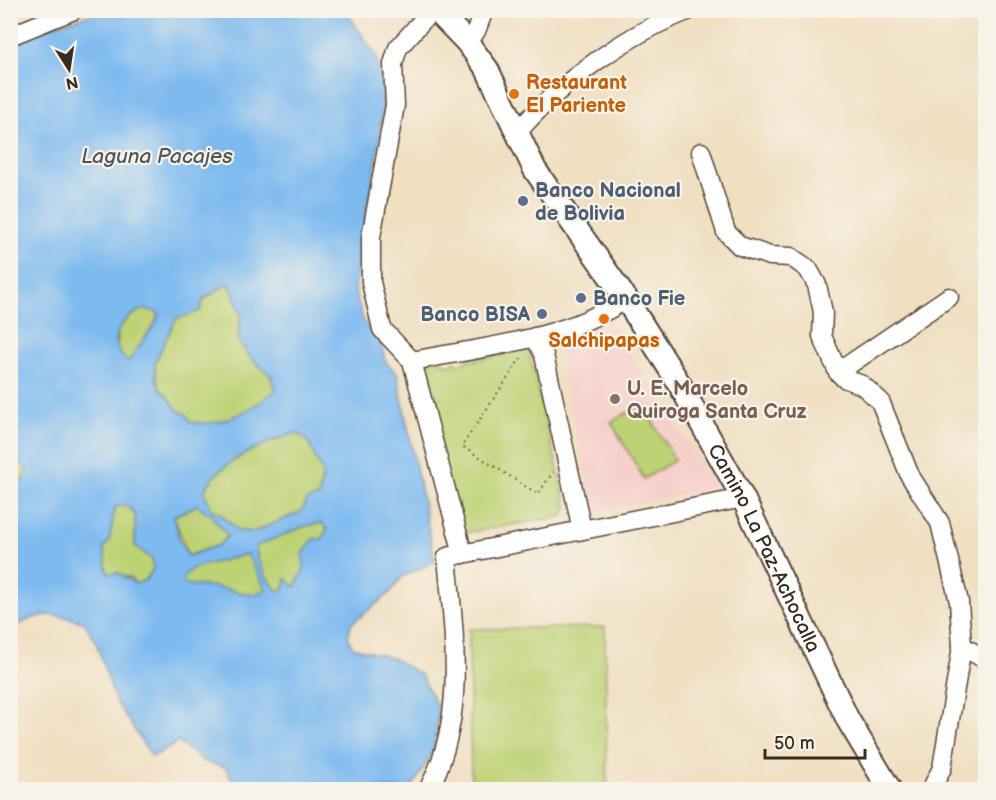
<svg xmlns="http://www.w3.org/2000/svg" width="996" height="800" font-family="'Balsamiq Sans',sans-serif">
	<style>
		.built { fill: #f7d0cb }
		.green { fill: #bdd275; stroke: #7c7e4a; stroke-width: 1.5 }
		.water { fill: #7dbaf0; stroke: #5c7287; stroke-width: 1.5; fill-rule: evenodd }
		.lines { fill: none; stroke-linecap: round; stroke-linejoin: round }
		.minor-casing { stroke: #564536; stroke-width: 21 }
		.major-casing { stroke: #564536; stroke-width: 26 }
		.path { stroke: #564536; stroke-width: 2; stroke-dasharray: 1.5 4.5; stroke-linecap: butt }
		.minor { stroke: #fff; stroke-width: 18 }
		.major { stroke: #fff; stroke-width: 22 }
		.food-dot { fill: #e8710a; stroke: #f7f3e8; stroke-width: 2 }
		.service-dot { fill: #5c6f8a; stroke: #f7f3e8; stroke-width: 2 }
		.education-dot { fill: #8d6e63; stroke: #f7f3e8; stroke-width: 2 }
		.labels { text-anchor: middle; stroke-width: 4.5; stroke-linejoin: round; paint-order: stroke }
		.food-label { font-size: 20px; font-weight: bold; fill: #c56008; stroke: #f7f3e8; text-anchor: start }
		.service-label { font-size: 20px; font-weight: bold; fill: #4e5e75; stroke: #f7f3e8; text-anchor: start }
		.education-label { font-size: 20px; font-weight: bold; fill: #785e54; stroke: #f7f3e8; text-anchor: start }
		.street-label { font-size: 20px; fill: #3b2a1e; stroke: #f7f3e8 }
		.water-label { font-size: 21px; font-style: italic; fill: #4f555d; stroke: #f7f3e8 }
	</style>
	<rect width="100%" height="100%" fill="#f7f3e8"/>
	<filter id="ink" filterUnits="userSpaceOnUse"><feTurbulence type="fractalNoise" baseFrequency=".0167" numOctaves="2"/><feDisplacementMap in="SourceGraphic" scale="12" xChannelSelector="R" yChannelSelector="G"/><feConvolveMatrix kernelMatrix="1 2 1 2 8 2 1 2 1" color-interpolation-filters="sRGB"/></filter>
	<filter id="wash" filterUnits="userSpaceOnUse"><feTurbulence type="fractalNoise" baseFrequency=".008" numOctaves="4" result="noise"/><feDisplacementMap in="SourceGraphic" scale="24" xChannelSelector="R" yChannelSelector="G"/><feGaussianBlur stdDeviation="1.35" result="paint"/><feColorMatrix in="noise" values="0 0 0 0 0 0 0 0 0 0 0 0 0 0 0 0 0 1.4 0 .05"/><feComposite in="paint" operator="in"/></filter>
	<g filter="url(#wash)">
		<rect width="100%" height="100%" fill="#f0dfc1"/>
		<polygon class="built" points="609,320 713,481 708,490 594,512 556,339"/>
		<g class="green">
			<path d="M 229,283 L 241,314 L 238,340 L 250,357 L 270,375 L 276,390 C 251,410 223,428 191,422 L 186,414 L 177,410 L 168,396 L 160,389 L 155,370 L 155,362 L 176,318 L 200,311 L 203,300 Z"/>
			<polygon points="145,308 159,313 155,324 128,362 119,355 115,346 118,340 117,331 132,313"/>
			<polygon points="509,346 528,348 567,507 563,516 459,534 423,363 437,359 451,366 454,361 460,364 471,359 476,361 479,357 483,360 487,356 492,358 497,353 502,356"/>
			<polygon points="642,404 675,460 644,479 611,422"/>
			<path d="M 297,433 L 307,440 L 323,473 L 319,496 L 307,500 L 301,512 L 254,532 L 239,531 L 219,513 L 212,510 L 204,492 C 216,462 268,441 297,433 Z"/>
			<polygon points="10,458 14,458 27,469 23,481 11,479"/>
			<path d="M 126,505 L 135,514 L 135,546 L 152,559 L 153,569 L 146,580 L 136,584 L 131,578 L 108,573 C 104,564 107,556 103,548 L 109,542 L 115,507 Z"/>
			<polygon points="197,505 211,515 228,536 219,545 188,556 174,516"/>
			<path d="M 322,523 L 328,529 L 294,587 L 278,591 C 267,581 255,560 256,546 L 305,526 Z"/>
			<path d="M 248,554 L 266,589 C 250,600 233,589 216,587 C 205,585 193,587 183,583 L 183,577 L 193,568 Z"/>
			<polygon points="605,627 607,789 471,789 469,629"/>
		</g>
		<path class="water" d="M 102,11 L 346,11 L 376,56 L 384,95 L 378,152 L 361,239 L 355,292 L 364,323 L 381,344 L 385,361 L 397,373 L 435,561 L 402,577 L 390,593 L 351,624 L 348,637 L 352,647 L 392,658 L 421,675 L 438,708 L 434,749 L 411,789 L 236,789 L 226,768 L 204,761 L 178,742 L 152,757 L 115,700 L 97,645 L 85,623 C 56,612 37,611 11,630 L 11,479 L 23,481 L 27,469 L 14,458 L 10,458 L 11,42 L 18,36 ZM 229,283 L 241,314 L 238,340 L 250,357 L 270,375 L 276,390 C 251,410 223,428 191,422 L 186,414 L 177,410 L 168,396 L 160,389 L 156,379 L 155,362 L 176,319 L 200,311 L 203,299 ZM 145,309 L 159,313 L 155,324 L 128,362 C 105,343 119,317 145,309 ZM 297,433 L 307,440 L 323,473 L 319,496 L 307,500 L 301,512 L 254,532 L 239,531 L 219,513 L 212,510 L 204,492 C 216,462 268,441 297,433 ZM 126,505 L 135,514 L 135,546 L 152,559 L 153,570 L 146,580 L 136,584 L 119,573 L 108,573 C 104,564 107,556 103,548 L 109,542 L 115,507 ZM 197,505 L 211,515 L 228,536 L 219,545 L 188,556 L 180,541 L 174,516 ZM 322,523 L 327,529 L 321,540 L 314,538 L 303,554 L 304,569 L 295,587 L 286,579 L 284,589 L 278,591 C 267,581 255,560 256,546 L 305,526 ZM 247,554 L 266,589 C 250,600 233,589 216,587 C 205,585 193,587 183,583 L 183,577 L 193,568 Z"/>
	</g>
	<g filter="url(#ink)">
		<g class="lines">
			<g class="minor-casing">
				<g id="minor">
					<polyline points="432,10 398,48 393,64 395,105 371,237 371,282 382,329 412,361 463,554"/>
					<polyline points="10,36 74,10"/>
					<polyline points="466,41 476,31 484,10"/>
					<path d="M 516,134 C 559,83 628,33 690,10"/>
					<polyline points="701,152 726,232 740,246 770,256 791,257 808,269 817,285 823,312 822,336 838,372 844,378 862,385 880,401 910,476 940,523 959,602 962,646 942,768 931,790"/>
					<polyline points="535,337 544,355 582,530"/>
					<path d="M 412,361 C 484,347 565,340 626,299"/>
					<polyline points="838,372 949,297"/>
					<polyline points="962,646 986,660"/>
					<path d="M 428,790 C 467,719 454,635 447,557 L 743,498"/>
				</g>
			</g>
			<g class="major-casing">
				<g id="major">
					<path id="s1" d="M 436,10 L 466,41 L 487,69 L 535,170 L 626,299 L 680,385 L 743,498 L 848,720 L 890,790"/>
				</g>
			</g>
			<polyline class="path" points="521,358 462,446 538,494 553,472"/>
			<use href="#minor" class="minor"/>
			<use href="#major" class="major"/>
		</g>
	</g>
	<g class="food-dot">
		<circle cx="514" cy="94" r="6"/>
		<circle cx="604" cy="319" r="6"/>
	</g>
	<g class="service-dot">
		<circle cx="523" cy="201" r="6"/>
		<circle cx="581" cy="298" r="6"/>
		<circle cx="542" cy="314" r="6"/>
	</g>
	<circle class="education-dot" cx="615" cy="399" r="6"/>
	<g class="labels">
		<g class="food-label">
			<text x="526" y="89">Restaurant<tspan x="526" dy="23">El Pariente</tspan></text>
			<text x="604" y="347" text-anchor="middle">Salchipapas</text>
		</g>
		<g class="service-label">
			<text x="535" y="197">Banco Nacional<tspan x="535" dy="23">de Bolivia</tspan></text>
			<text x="593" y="305">Banco Fie</text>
			<text x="530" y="321" text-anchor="end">Banco BISA</text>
		</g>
		<g class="education-label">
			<text x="627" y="395">U. E. Marcelo<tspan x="627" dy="23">Quiroga Santa Cruz</tspan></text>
		</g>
		<g class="street-label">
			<text dy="7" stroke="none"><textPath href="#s1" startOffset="633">Camino La Paz-Achocalla</textPath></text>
		</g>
		<g class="water-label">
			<text x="157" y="163">Laguna Pacajes</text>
		</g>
	</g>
	<rect width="996" height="800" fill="none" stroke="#f7f3e8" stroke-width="36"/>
	<g transform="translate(69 69) rotate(168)" stroke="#f7f3e8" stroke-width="4.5" paint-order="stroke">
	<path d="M0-4.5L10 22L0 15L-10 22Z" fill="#3b2a1e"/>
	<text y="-9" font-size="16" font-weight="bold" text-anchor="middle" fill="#3b2a1e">N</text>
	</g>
	<path d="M765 749v9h100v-9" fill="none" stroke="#3b2a1e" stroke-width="3"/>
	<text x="774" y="749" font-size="18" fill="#3b2a1e" stroke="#f7f3e8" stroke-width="4.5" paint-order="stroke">50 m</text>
</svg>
